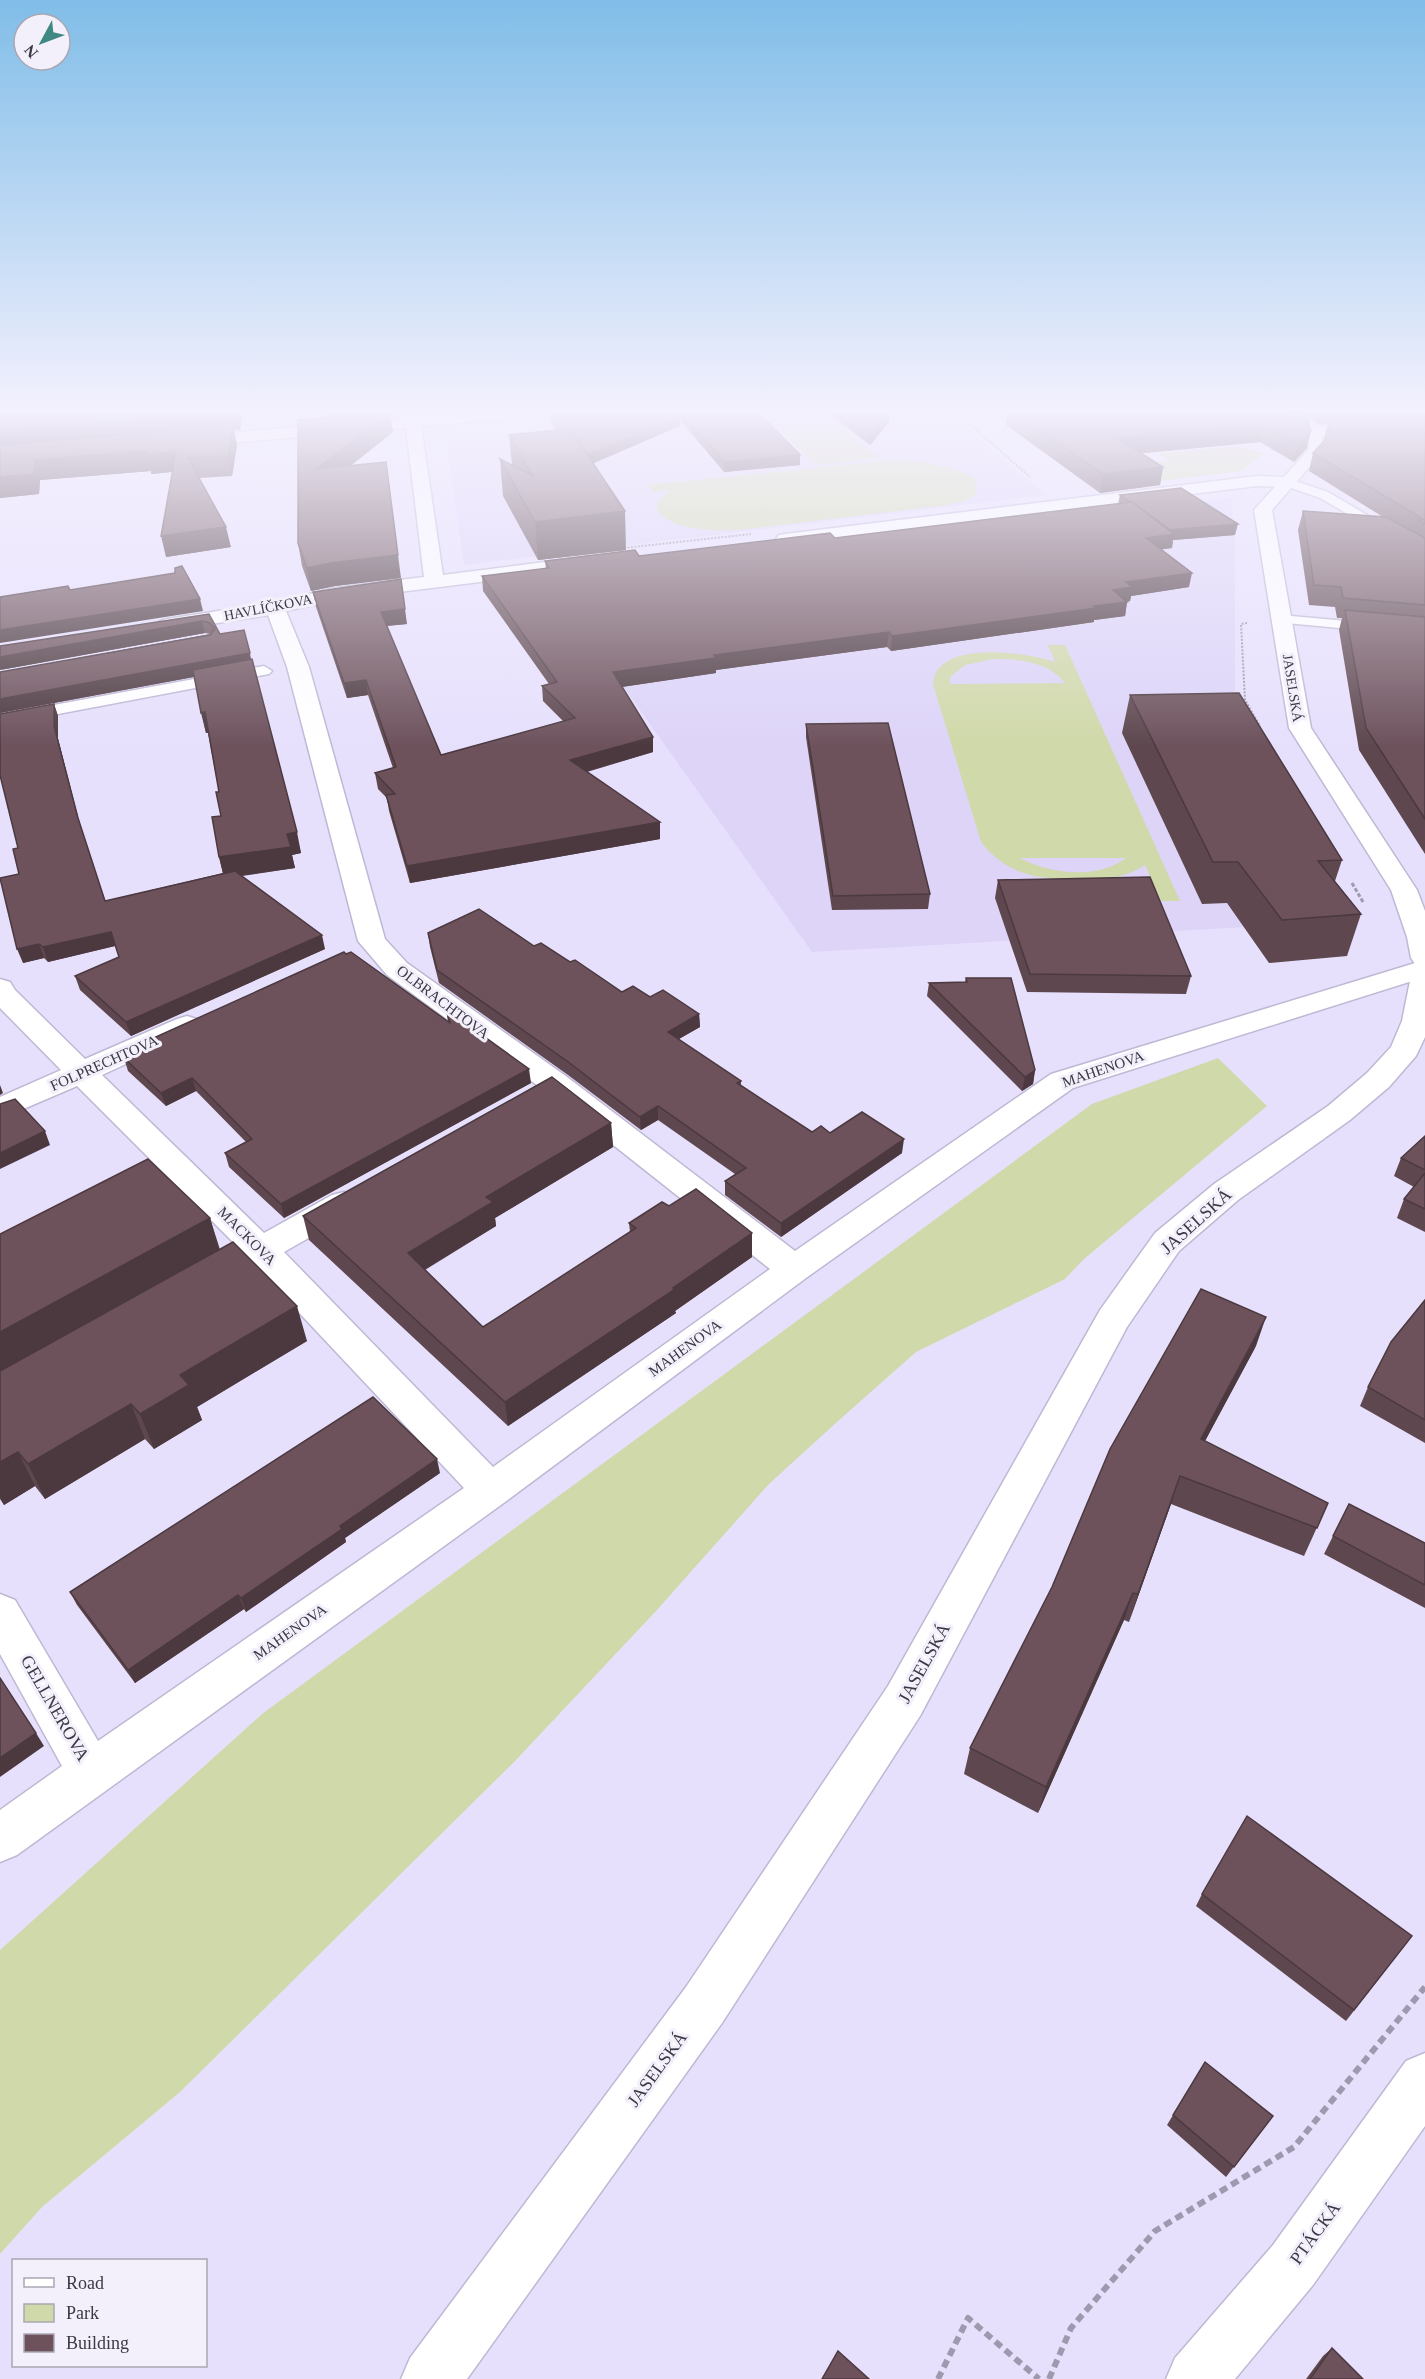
<svg xmlns="http://www.w3.org/2000/svg" width="1425" height="2379" font-family="Georgia,serif">
	<style>
		.built { fill: #ddd4f8 }
		.green { fill: #d0d9a9; fill-rule: evenodd }
		.lines { fill: none; stroke-linecap: round; stroke-linejoin: round }
		.service-casing { stroke: #beb8d4; stroke-width: 3 }
		.pedestrian-casing { stroke: #beb8d4; stroke-width: 3 }
		.minor-casing { stroke: #beb8d4; stroke-width: 3 }
		.tertiary-casing { stroke: #beb8d4; stroke-width: 3 }
		.path-far2 { stroke: #9e99ae; stroke-width: 2; stroke-dasharray: 2 1.5; stroke-linecap: butt }
		.path-far1 { stroke: #9e99ae; stroke-width: 3; stroke-dasharray: 4 2; stroke-linecap: butt }
		.path { stroke: #9e99ae; stroke-width: 6; stroke-dasharray: 8 5; stroke-linecap: butt }
		.service { fill: #fff; fill-rule: evenodd }
		.pedestrian { fill: #fff; fill-rule: evenodd }
		.minor { fill: #fff; fill-rule: evenodd }
		.tertiary { fill: #fff; fill-rule: evenodd }
		.wall { fill: #5e474f }
		.shaded-wall { fill: #4c3940 }
		.building { fill: #6d525c; stroke: #4c3940; stroke-width: 1.5 }
		.labels { text-anchor: middle; stroke-width: 6; stroke-linejoin: round; paint-order: stroke }
		.far-street-label { font-size: 14px; fill: #3b3944; stroke: #f3f0fc }
		.street-label { font-size: 15px; fill: #3b3944; stroke: #f3f0fc }
		.near-street-label { font-size: 18px; fill: #3b3944; stroke: #f3f0fc }
	</style>
	<rect width="100%" height="100%" fill="#e7e0fd"/>
	<g class="built">
		<polygon points="689,414 948,414 1046,495 464,565 446,440"/>
		<polygon points="1231,498 1235,539 1235,704 1351,921 812,952 549,582"/>
	</g>
	<g class="green">
		<polygon points="834,420 879,458 816,465 775,426"/>
		<polygon points="1235,446 1264,453 1241,471 1137,484 1111,468 1169,461 1158,454"/>
		<path d="M 892,460 C 922,461 948,465 975,478 L 976,494 L 964,501 L 948,505 L 739,530 C 716,531 669,531 656,508 L 660,498 L 672,490 L 653,492 L 648,485 Z"/>
		<path d="M 1048,645 L 1065,645 L 1180,901 L 1161,901 L 1145,865 C 1122,879 1108,879 1082,879 C 1042,880 1007,876 981,842 L 933,684 C 936,639 1027,652 1055,662 ZM 993,659 C 1018,659 1048,661 1065,683 L 950,684 L 950,677 L 965,665 ZM 1020,858 L 1126,858 C 1097,880 1050,874 1020,858 Z"/>
		<polygon points="1218,1058 1267,1106 1084,1259 1065,1279 916,1352 837,1422 769,1484 656,1611 515,1761 180,2092 42,2207 0,2254 0,1950 262,1714 1092,1104"/>
	</g>
	<g class="lines">
		<g class="service-casing">
			<g id="service">
				<polygon points="1287,478 1328,492 1425,549 1425,559 1320,498 1283,485 1283,479"/>
				<polygon points="1280,615 1425,628 1425,636 1275,622 1273,619"/>
				<polygon points="264,666 272,671 269,674 0,725 0,715"/>
			</g>
		</g>
		<g class="pedestrian-casing">
			<polygon id="pedestrian" points="1425,419 1425,429 1313,437 1305,432 1313,427"/>
		</g>
		<g class="minor-casing">
			<g id="minor">
				<polygon points="404,414 420,414 420,417 457,414 519,414 511,419 421,426 443,575 591,556 598,558 600,562 598,566 591,568 335,600 286,611 309,667 385,939 407,963 567,1077 795,1251 1051,1074 1425,960 1425,977 1073,1088 806,1278 505,1502 17,1855 0,1862 0,1810 62,1766 0,1654 0,1594 15,1600 98,1741 464,1488 257,1268 243,1272 231,1269 226,1260 231,1251 238,1247 77,1086 0,1119 0,1097 61,1070 0,1008 0,979 10,982 15,990 85,1059 177,1019 187,1016 197,1019 202,1025 197,1031 102,1075 264,1233 332,1195 344,1192 356,1195 361,1203 356,1211 284,1252 493,1467 770,1269 545,1091 387,975 358,941 287,667 268,615 167,631 160,629 157,625 160,621 167,619 275,602 335,588 424,577 406,428 193,446 185,441 193,436 405,418"/>
				<polygon points="1257,476 1287,477 1295,482 1287,487 1257,486 785,544 779,543 776,539 779,535 785,534"/>
				<polygon points="1425,2053 1425,2126 1313,2285 1235,2379 1166,2379 1175,2358 1273,2245 1406,2061"/>
			</g>
		</g>
		<g class="tertiary-casing">
			<g id="tertiary">
				<polygon points="1288,414 1305,414 1319,429 1325,449 1272,510 1311,728 1417,890 1425,911 1425,966 1415,964 1411,958 1407,937 1391,890 1289,728 1254,510 1309,449 1304,430"/>
				<polygon points="1425,968 1425,1037 1416,1056 1389,1087 1350,1120 1238,1200 1179,1251 1127,1327 920,1716 722,2023 467,2379 401,2379 410,2358 686,1987 888,1686 1100,1310 1155,1233 1214,1184 1328,1106 1367,1073 1391,1047 1402,1021 1411,976 1415,970"/>
			</g>
		</g>
		<g class="path-far2">
			<polyline points="958,414 1030,477"/>
			<polyline points="624,548 751,534"/>
			<polyline points="1247,623 1241,624 1245,700 1260,726"/>
		</g>
		<polyline class="path-far1" points="1352,883 1363,902"/>
		<g class="path">
			<polyline points="938,2379 968,2318 1039,2379"/>
			<polyline points="1049,2379 1071,2328 1155,2231 1294,2147 1425,1987"/>
		</g>
		<use href="#service" class="service"/>
		<use href="#pedestrian" class="pedestrian"/>
		<use href="#minor" class="minor"/>
		<use href="#tertiary" class="tertiary"/>
	</g>
	<g class="wall">
		<polygon points="0,414 240,430 234,430 237,445 232,476 199,478 231,547 166,557 172,472 151,474 151,471 40,480 39,494 0,498"/>
		<polygon points="325,414 361,414 393,432 350,466 401,578 335,586 311,591 302,566 298,543 326,418"/>
		<polygon points="546,414 595,414 596,416 616,414 760,414 800,465 724,472 680,420 680,426 593,463 626,550 538,560 503,496 500,459 512,465 509,435 556,430"/>
		<polygon points="830,414 889,414 889,422 870,445"/>
		<polygon points="1007,414 1306,414 1307,448 1294,462 1260,442 1141,453 1163,467 1160,485 1100,493 1006,425"/>
		<polygon points="1307,414 1425,414 1425,854 1359,750 1339,630 1342,618 1337,618 1335,607 1309,605 1298,530 1303,511 1383,517 1309,471 1313,453 1325,440 1324,438 1328,424 1318,424"/>
		<polygon points="1120,495 1235,535 1173,540 1172,548 1162,549 1189,587 1131,596 1130,601 1127,602 1125,616 1094,620 1094,622 891,651 887,647 716,670 716,673 622,687 653,737 653,752 587,772 660,839 410,883 389,811 387,798 378,789 375,773 393,768 368,695 347,698 316,607 313,592 407,624 387,626 441,755 563,721 543,701 542,686 549,684 483,591 482,576 546,569 545,561 639,556 835,538 1118,504"/>
		<polygon points="209,614 220,634 251,660 301,853 292,855 295,868 242,876 325,949 131,1036 80,990 75,976 119,957 115,946 48,962 44,958 23,963 18,848 54,704 58,716 58,739 81,829 105,901 223,873 219,857 221,816 219,792 208,733 206,733 194,677 0,713 0,672 210,634 205,633 0,670"/>
		<polygon points="1130,695 1342,860 1335,881 1361,914 1347,956 1269,963 1227,903 1202,904 1122,733"/>
		<polygon points="806,724 930,894 928,909 832,910 806,737"/>
		<polygon points="998,880 1191,976 1186,994 1027,992 995,898"/>
		<polygon points="428,933 534,946 570,962 622,992 650,997 699,1014 700,1027 679,1039 741,1081 741,1086 812,1132 830,1133 902,1153 781,1237 725,1195 725,1181 735,1174 658,1120 641,1130 568,1075 439,983 430,947"/>
		<polygon points="966,978 1035,1070 1033,1084 1022,1091 927,996 929,983 965,982"/>
		<polygon points="446,1009 531,1083 284,1218 229,1167 225,1153 246,1142 196,1091 166,1106 128,1071 124,1058 149,1046 147,1041 448,1022"/>
		<polygon points="611,1123 613,1147 495,1218 496,1226 425,1270 483,1327 630,1232 629,1223 752,1257 675,1311 676,1313 508,1426 309,1240 303,1216"/>
		<polygon points="1425,1136 1425,1232 1397,1218 1404,1199 1414,1187 1394,1176 1401,1158"/>
		<polygon points="210,1218 219,1250 307,1341 197,1407 202,1420 154,1449 145,1439 45,1499 35,1486 4,1505 0,1499 0,1234"/>
		<polygon points="1425,1300 1425,1443 1360,1406 1368,1387"/>
		<polygon points="1256,1346 1205,1441 1328,1503 1304,1556 1171,1504 1129,1622 1124,1620 1038,1813 964,1774 970,1748"/>
		<polygon points="440,1473 345,1538 346,1542 246,1612 244,1609 135,1683 77,1605 70,1592"/>
		<polygon points="1333,1536 1425,1543 1425,1608 1324,1554"/>
		<polygon points="1202,1894 1412,1936 1346,2021 1196,1906"/>
		<polygon points="1205,2062 1273,2116 1226,2177 1167,2125"/>
		<polygon points="1332,2348 1363,2379 1306,2379 1323,2356"/>
	</g>
	<g class="shaded-wall">
		<polygon points="206,414 243,414 240,430 234,430 237,445 232,476 228,456 232,431 0,451 0,431"/>
		<polygon points="326,414 361,414 362,419 327,422"/>
		<polygon points="388,414 390,414 393,432 320,490 316,469"/>
		<polygon points="888,414 889,414 889,422 870,445 870,435"/>
		<polygon points="680,417 680,426 580,469 579,459"/>
		<polygon points="1264,425 1260,442 1114,456 1117,438"/>
		<polygon points="1311,431 1307,448 1294,462 1298,445"/>
		<polygon points="146,451 176,452 180,471 151,474 151,471 40,480 39,494 0,498 0,477 34,460"/>
		<polygon points="800,455 800,465 724,472 724,462"/>
		<polygon points="386,462 401,578 335,586 311,591 307,568"/>
		<polygon points="1163,467 1160,485 1100,493 1103,474"/>
		<polygon points="625,511 626,550 538,560 535,522"/>
		<polygon points="1238,524 1235,535 1173,540 1172,548 1143,552 1146,538 1170,530"/>
		<polygon points="226,527 231,547 166,557 161,536"/>
		<polygon points="1192,573 1189,587 1131,596 1130,601 1123,602 1127,602 1125,616 1094,620 1094,622 891,651 892,636 1094,606 1113,590 1126,582"/>
		<polygon points="401,579 407,624 384,626 381,612"/>
		<polygon points="200,599 203,611 0,643 0,630"/>
		<polygon points="202,621 205,633 0,670 0,657"/>
		<polygon points="889,632 887,647 716,670 716,673 614,688 613,672 714,655"/>
		<polygon points="250,653 252,666 0,713 0,699"/>
		<polygon points="366,680 368,695 347,698 344,683"/>
		<polygon points="54,704 58,716 58,739 82,832 54,726"/>
		<polygon points="205,712 209,732 206,733 201,713"/>
		<polygon points="653,737 653,752 571,776 570,760"/>
		<polygon points="660,822 660,839 410,883 407,866"/>
		<polygon points="297,832 301,853 292,855 295,868 224,878 219,857 287,834"/>
		<polygon points="111,932 115,946 48,962 43,947"/>
		<polygon points="322,935 325,949 131,1036 126,1022"/>
		<polygon points="39,944 44,958 23,963 17,949"/>
		<polygon points="699,1014 700,1027 668,1045 668,1032"/>
		<polygon points="529,1069 531,1083 284,1218 281,1204"/>
		<polygon points="1035,1070 1033,1084 1022,1091 1025,1077"/>
		<polygon points="192,1078 196,1091 166,1106 161,1093"/>
		<polygon points="0,1085 3,1093 0,1095"/>
		<polygon points="658,1106 658,1120 641,1130 640,1117"/>
		<polygon points="611,1123 613,1147 495,1218 496,1226 412,1277 408,1253 486,1197"/>
		<polygon points="45,1131 50,1145 0,1169 0,1153"/>
		<polygon points="904,1139 902,1153 781,1237 781,1223"/>
		<polygon points="210,1218 221,1253 0,1377 0,1332"/>
		<polygon points="752,1233 752,1257 675,1311 676,1313 508,1426 505,1402"/>
		<polygon points="297,1306 307,1341 197,1407 202,1420 154,1449 140,1414 180,1375"/>
		<polygon points="1266,1317 1256,1346 1191,1467 1201,1439"/>
		<polygon points="131,1404 145,1439 45,1499 28,1464"/>
		<polygon points="18,1452 35,1486 4,1505 0,1497 0,1462"/>
		<polygon points="437,1459 440,1473 345,1538 346,1542 246,1612 241,1598 340,1526"/>
		<polygon points="1180,1476 1171,1504 1129,1622 1138,1594"/>
		<polygon points="1133,1593 1124,1620 1038,1813 1046,1787"/>
		<polygon points="238,1595 244,1609 135,1683 128,1670"/>
		<polygon points="36,1733 44,1746 0,1777 0,1758"/>
	</g>
	<g class="building">
		<polygon points="0,414 206,414 0,431"/>
		<polygon points="371,414 388,414 316,469 386,462 398,555 331,563 307,568 298,543 298,420"/>
		<polygon points="552,414 595,414 596,416 616,414 679,414 680,417 587,455 570,429 561,430"/>
		<polygon points="683,414 760,414 800,455 724,462"/>
		<polygon points="843,414 888,414 870,435"/>
		<polygon points="1017,414 1306,414 1311,431 1298,445 1264,425 1117,438 1163,467 1103,474"/>
		<polygon points="1425,414 1425,520 1313,453 1331,433 1329,421"/>
		<polygon points="233,426 228,456 188,458 226,527 161,536 176,452 147,454 146,451 34,460 34,474 0,477 0,445"/>
		<polygon points="570,429 625,511 535,522 500,459 533,476 509,435"/>
		<polygon points="1181,488 1238,524 1170,530 1132,502 1130,502 1120,495"/>
		<polygon points="1132,502 1174,534 1146,538 1192,573 1126,582 1132,587 1113,590 1127,602 1094,606 1096,608 892,636 889,632 714,655 716,658 613,672 653,737 570,760 660,822 407,866 386,795 395,794 375,773 396,767 366,680 344,683 313,592 401,579 405,609 381,612 441,755 575,718 542,686 557,682 482,576 549,568 545,561 635,550 639,556 830,533 835,538"/>
		<polygon points="1303,511 1386,517 1425,538 1425,605 1343,598 1341,587 1314,585"/>
		<polygon points="1417,519 1425,520 1425,524"/>
		<polygon points="182,566 200,599 0,630 0,597 68,586 70,590 175,573 175,568"/>
		<polygon points="1345,610 1425,617 1425,819 1366,728"/>
		<polygon points="209,614 220,634 244,630 250,653 0,699 0,672 210,635 215,629 210,623 202,621 0,657 0,646"/>
		<polygon points="252,659 297,832 287,834 291,847 219,857 212,817 221,816 216,792 219,792 205,712 201,713 193,670"/>
		<polygon points="1239,693 1342,860 1318,861 1361,914 1282,920 1238,862 1213,862 1130,695"/>
		<polygon points="54,704 54,726 78,818 105,901 235,871 322,935 126,1022 75,976 119,957 111,932 43,947 39,944 17,949 0,878 19,874 13,849 18,848 0,775 0,714"/>
		<polygon points="888,723 930,894 833,896 806,724"/>
		<polygon points="1150,877 1191,976 1030,974 998,880"/>
		<polygon points="479,909 534,946 541,943 570,962 575,960 622,992 633,986 650,997 663,990 699,1014 668,1032 741,1081 737,1083 812,1132 821,1126 830,1133 862,1112 904,1139 781,1223 725,1181 746,1168 658,1106 640,1117 567,1061 437,970 428,933"/>
		<polygon points="344,952 346,954 351,952 450,1023 446,1009 529,1069 281,1204 225,1153 252,1139 192,1078 161,1093 124,1058 152,1045 147,1041"/>
		<polygon points="966,978 1011,978 1035,1070 1025,1077 929,983 967,982"/>
		<polygon points="552,1077 611,1123 486,1197 493,1202 408,1253 483,1327 636,1228 629,1223 662,1202 669,1206 696,1189 752,1233 673,1288 675,1289 505,1402 303,1216"/>
		<polygon points="15,1099 45,1131 0,1153 0,1104"/>
		<polygon points="1425,1136 1425,1170 1401,1158"/>
		<polygon points="148,1159 210,1218 0,1332 0,1234"/>
		<polygon points="1425,1173 1425,1209 1404,1199"/>
		<polygon points="233,1242 297,1306 180,1375 189,1385 140,1414 131,1404 28,1464 18,1452 0,1462 0,1371"/>
		<polygon points="1201,1289 1266,1317 1201,1439 1328,1503 1317,1528 1180,1476 1138,1594 1133,1593 1046,1787 970,1748 1052,1587 1110,1449"/>
		<polygon points="1425,1300 1425,1420 1368,1387 1391,1342"/>
		<polygon points="373,1397 437,1459 340,1526 342,1529 241,1598 238,1595 128,1670 70,1592"/>
		<polygon points="1349,1504 1425,1543 1425,1585 1333,1536"/>
		<polygon points="0,1678 36,1733 0,1758"/>
		<polygon points="1247,1816 1412,1936 1354,2010 1202,1894"/>
		<polygon points="1205,2062 1273,2116 1234,2167 1173,2115"/>
		<polygon points="1332,2348 1363,2379 1310,2379"/>
		<polygon points="838,2351 869,2379 822,2379"/>
	</g>
	<linearGradient id="sky" x2="0" y2="1"><stop stop-color="#80bde8"/><stop offset="0.55" stop-color="#f4f1fe"/><stop offset="1" stop-color="#f4f1fe" stop-opacity="0"/></linearGradient>
	<rect width="1425" height="747" fill="url(#sky)"/>
	<g class="labels">
		<g class="far-street-label">
			<text transform="translate(268 607) rotate(-11)" y="5">HAVLÍČKOVA</text>
			<text transform="translate(1293 688) rotate(81)" y="5">JASELSKÁ</text>
		</g>
		<g class="street-label">
			<text transform="translate(443 1002) rotate(37)" y="5">OLBRACHTOVA</text>
			<text transform="translate(104 1063) rotate(-24)" y="5">FOLPRECHTOVA</text>
			<text transform="translate(1103 1069) rotate(-19)" y="5">MAHENOVA</text>
			<text transform="translate(247 1236) rotate(45)" y="5">MACKOVA</text>
			<text transform="translate(685 1348) rotate(-36)" y="5">MAHENOVA</text>
			<text transform="translate(290 1632) rotate(-35)" y="5">MAHENOVA</text>
		</g>
		<g class="near-street-label">
			<text transform="translate(1196 1221) rotate(-42)" y="6">JASELSKÁ</text>
			<text transform="translate(924 1663) rotate(-61)" y="6">JASELSKÁ</text>
			<text transform="translate(55 1708) rotate(60)" y="6">GELLNEROVA</text>
			<text transform="translate(657 2069) rotate(-54)" y="6">JASELSKÁ</text>
			<text transform="translate(1315 2233) rotate(-54)" y="6">PTÁCKÁ</text>
		</g>
	</g>
	<rect x="12" y="2259" width="195" height="108" fill="#f3f0fc" stroke="#a9a7b2" stroke-width="1.5"/>
	<rect x="24" y="2278" width="30" height="9" fill="#ffffff" stroke="#a9a7b2" stroke-width="1.5"/>
	<text x="66" y="2289" font-size="18" fill="#3b3944">Road</text>
	<rect x="24" y="2304" width="30" height="18" fill="#d0d9a9" stroke="#a9a7b2" stroke-width="1.5"/>
	<text x="66" y="2319" font-size="18" fill="#3b3944">Park</text>
	<rect x="24" y="2334" width="30" height="18" fill="#6d525c" stroke="#a9a7b2" stroke-width="1.5"/>
	<text x="66" y="2349" font-size="18" fill="#3b3944">Building</text>
	<g transform="translate(42 42) rotate(229)"><circle r="28" fill="#f3f0fc" stroke="#a9a7b2" stroke-width="1.5"/>
	<path d="M0-4.5L10 22L0 15L-10 22Z" fill="#408882"/>
	<text y="-9" font-size="16" font-weight="bold" text-anchor="middle" fill="#3b3944">N</text>
	</g>
</svg>
